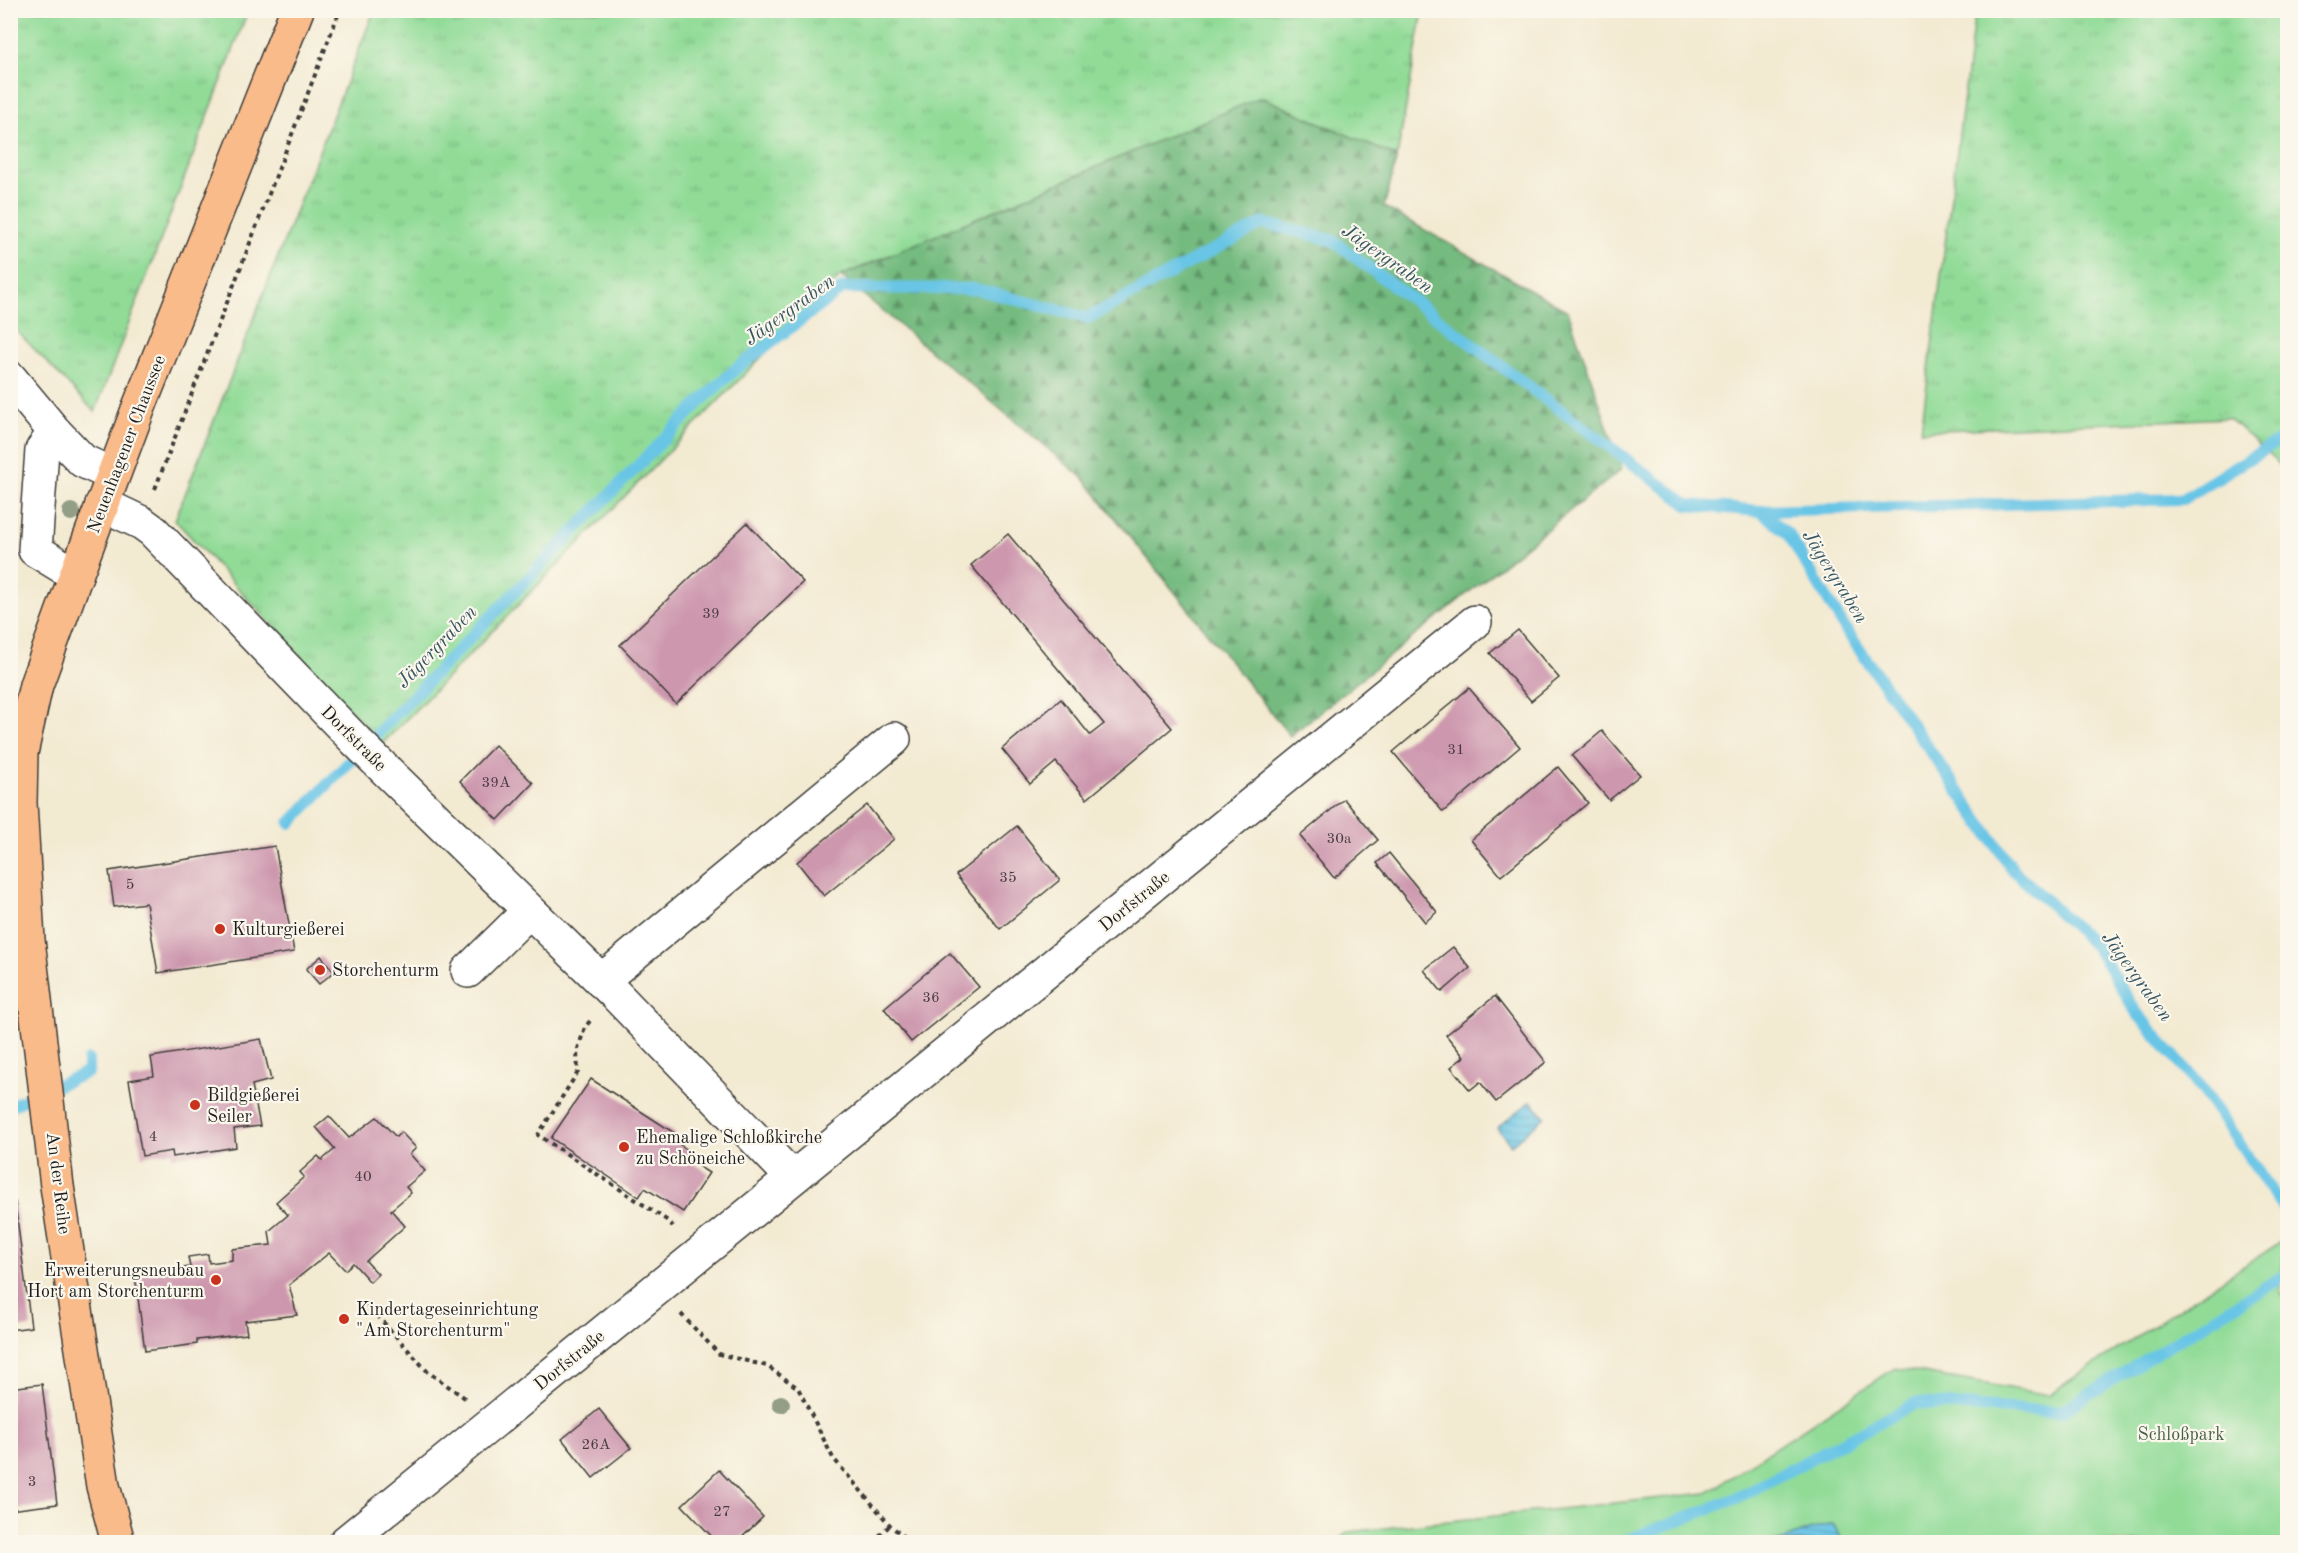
<svg xmlns="http://www.w3.org/2000/svg" width="2298" height="1553" font-family="'Old Standard TT',serif">
	<style>
		.grass { fill: url(#grass-tufts); stroke: #567c5a; stroke-width: 1.5 }
		.forest { fill: url(#forest-firs); stroke: #486c4e; stroke-width: 1.5 }
		.park { fill: #91db97; stroke: #567c5a; stroke-width: 1.5 }
		.water { fill: url(#water-rules); stroke: #427081; stroke-width: 1.5 }
		.lines { fill: none; stroke-linecap: round; stroke-linejoin: round }
		.stream { stroke: #68c5e6; stroke-width: 12 }
		.building { fill: #cd98ae }
		.minor-casing { stroke: #3c3b37; stroke-width: 36 }
		.major-casing { stroke: #3c3b37; stroke-width: 36 }
		.path { stroke: #3c3b37; stroke-width: 4; stroke-dasharray: 4.5 4.5; stroke-linecap: butt }
		.minor { stroke: #fff; stroke-width: 33 }
		.major { stroke: #fabb8b; stroke-width: 33 }
		.tree { fill: #939e86 }
		.poi-dot { fill: #c8321e; stroke: #fbf7ec; stroke-width: 2 }
		.labels { text-anchor: middle; stroke-width: 4.5; stroke-linejoin: round; paint-order: stroke }
		.number-label { font-size: 15px; fill: #483b40 }
		.street-label { font-size: 18px; fill: #1c1c1c; stroke: #fbf7ec }
		.poi-label { font-size: 18px; fill: #1c1c1c; stroke: #fbf7ec; text-anchor: start }
		.park-label { font-size: 18px; fill: #455f47; stroke: #fbf7ec }
		.water-label { font-size: 20px; font-style: italic; fill: #375763; stroke: #fbf7ec }
	</style>
	<defs>
		<pattern id="grass-tufts" width="24" height="20" patternUnits="userSpaceOnUse" patternTransform="scale(1.5)"><rect width="24" height="20" fill="#91db97"/><path d="M3 7l-1-3M5 7V3M7 7l1-3M15 17l-1-3M17 17v-4M19 17l1-3" fill="none" stroke="#7cbb82"/></pattern>
		<pattern id="forest-firs" width="22" height="20" patternUnits="userSpaceOnUse" patternTransform="scale(1.5)"><rect width="22" height="20" fill="#74bb80"/><path d="M5 1l3.5 6h-7zM16 11l3.5 6h-7z" fill="#5e9768"/></pattern>
		<pattern id="water-rules" width="6" height="5" patternUnits="userSpaceOnUse" patternTransform="scale(1.5)"><rect width="6" height="5" fill="#68c5e6"/><path d="M0 2.5h6" fill="none" stroke="#5aa9c5"/></pattern>
	</defs>
	<rect width="100%" height="100%" fill="#fbf7ec"/>
	<filter id="ink" filterUnits="userSpaceOnUse"><feTurbulence type="fractalNoise" baseFrequency=".0167" numOctaves="2"/><feDisplacementMap in="SourceGraphic" scale="12" xChannelSelector="R" yChannelSelector="G"/><feConvolveMatrix kernelMatrix="1 2 1 2 8 2 1 2 1" color-interpolation-filters="sRGB"/></filter>
	<filter id="wash" filterUnits="userSpaceOnUse"><feTurbulence type="fractalNoise" baseFrequency=".008" numOctaves="4" result="noise"/><feDisplacementMap in="SourceGraphic" scale="24" xChannelSelector="R" yChannelSelector="G"/><feGaussianBlur stdDeviation="1.35" result="paint"/><feColorMatrix in="noise" values="0 0 0 0 0 0 0 0 0 0 0 0 0 0 0 0 0 1.4 0 .05"/><feComposite in="paint" operator="in"/></filter>
	<g filter="url(#wash)">
		<rect width="100%" height="100%" fill="#f3ead2"/>
		<g class="grass">
			<polygon points="11,10 248,11 95,412 11,325"/>
			<polygon points="374,11 1423,11 1397,157 1261,97 841,276 382,744 175,520"/>
			<polygon points="1975,11 2287,11 2287,472 2229,418 1921,431"/>
		</g>
		<polygon class="forest" points="1261,97 1397,157 1384,207 1568,311 1622,469 1290,736 1084,479 841,276"/>
		<polygon class="park" points="2285,1239 2280,1291 2288,1303 2287,1542 1337,1542 1349,1532 1707,1493 1895,1368 2048,1395"/>
		<g class="water">
			<polygon points="1531,1101 1545,1117 1511,1145 1497,1128"/>
			<polygon points="1833,1524 1844,1542 1777,1542 1809,1530"/>
		</g>
		<g class="lines">
			<g class="stream">
				<polyline points="1761,511 2183,499 2288,435"/>
				<polyline points="290,823 702,400 737,368 843,288 976,289 1088,318 1263,223 1332,240 1688,505 1761,511 1788,534 1846,630 2014,871 2096,946 2136,1012 2203,1090 2288,1215"/>
				<polyline points="10,1106 88,1072 88,1060"/>
				<polyline points="1622,1542 1737,1498 1916,1403 2060,1412 2288,1273"/>
			</g>
		</g>
		<g id="blocks">
			<g class="building">
				<polygon points="747,523 803,582 676,704 620,645"/>
				<polygon points="1008,534 1172,728 1087,799 1056,762 1030,784 1002,749 1061,699 1090,735 1104,724 971,565"/>
				<polygon points="1518,630 1559,678 1531,701 1490,653"/>
				<polygon points="1469,688 1520,747 1443,812 1393,752"/>
				<polygon points="1602,731 1640,775 1609,800 1572,756"/>
				<polygon points="495,745 533,783 498,820 460,781"/>
				<polygon points="1558,767 1588,803 1501,876 1471,840"/>
				<polygon points="1344,799 1378,840 1334,878 1300,836"/>
				<polygon points="867,805 894,839 824,896 797,862"/>
				<polygon points="1017,826 1060,880 1000,929 956,875"/>
				<polygon points="275,846 294,952 158,973 146,903 114,907 109,871"/>
				<polygon points="1389,853 1437,912 1425,922 1377,863"/>
				<polygon points="1453,947 1470,968 1442,992 1424,970"/>
				<polygon points="950,953 979,987 911,1042 884,1008"/>
				<polygon points="321,956 334,972 319,984 306,969"/>
				<polygon points="1495,996 1546,1062 1496,1102 1480,1082 1470,1090 1451,1067 1464,1057 1446,1035"/>
				<polygon points="261,1039 271,1080 252,1085 260,1126 234,1129 236,1147 173,1157 172,1151 142,1156 129,1080 154,1076 151,1057"/>
				<polygon points="591,1079 676,1134 673,1140 694,1154 690,1161 709,1173 683,1212 645,1188 639,1197 551,1138"/>
				<polygon points="329,1116 349,1138 377,1117 396,1137 401,1132 416,1148 410,1154 425,1171 406,1187 411,1193 391,1210 405,1226 366,1261 378,1274 370,1282 353,1263 345,1270 329,1253 289,1285 297,1315 245,1321 247,1334 197,1340 197,1344 145,1351 135,1275 190,1267 188,1257 208,1254 209,1263 232,1260 232,1249 271,1245 269,1231 288,1215 276,1202 304,1177 300,1172 318,1156 322,1160 335,1149 316,1127"/>
				<polygon points="15,1202 31,1327 10,1330 10,1203"/>
				<polygon points="42,1384 57,1504 10,1510 10,1388"/>
				<polygon points="599,1409 631,1448 593,1478 562,1439"/>
				<polygon points="719,1470 763,1517 737,1542 717,1542 682,1505"/>
			</g>
		</g>
	</g>
	<g filter="url(#ink)">
		<use href="#blocks" fill-opacity="0" stroke="#3c3b37" stroke-width="1.5"/>
		<g class="lines">
			<g class="minor-casing">
				<g id="minor">
					<polyline points="10,378 55,432 83,461 113,475"/>
					<polyline points="55,432 42,450 35,550 76,575"/>
					<polyline points="102,504 142,523 153,531 356,741 615,994 792,1177"/>
					<polyline points="468,971 529,911"/>
					<polyline points="601,981 894,739"/>
					<polyline points="346,1542 1475,622"/>
				</g>
			</g>
			<g class="major-casing">
				<polyline id="major" points="118,1542 103,1486 57,1186 28,940 20,803 21,753 36,685 76,575 139,407 297,10"/>
			</g>
			<g class="path">
				<polyline points="155,489 340,10"/>
				<polyline points="590,1021 585,1027 577,1052 578,1072 538,1135 668,1221 675,1229"/>
				<polyline points="365,1302 428,1372 465,1398"/>
				<polyline points="681,1314 719,1354 767,1366 798,1388 833,1458 890,1525 910,1542"/>
				<polyline points="873,1542 890,1525"/>
			</g>
			<use href="#minor" class="minor"/>
			<use href="#major" class="major"/>
		</g>
		<g class="tree">
			<circle cx="71" cy="512" r="9"/>
			<circle cx="781" cy="1404" r="9"/>
		</g>
	</g>
	<g class="poi-dot">
		<circle cx="220" cy="929" r="6"/>
		<circle cx="320" cy="970" r="6"/>
		<circle cx="195" cy="1105" r="6"/>
		<circle cx="624" cy="1147" r="6"/>
		<circle cx="216" cy="1280" r="6"/>
		<circle cx="344" cy="1319" r="6"/>
	</g>
	<g class="labels">
		<g class="number-label">
			<text x="711" y="618">39</text>
			<text x="1456" y="754">31</text>
			<text x="496" y="787">39A</text>
			<text x="1339" y="843">30a</text>
			<text x="1008" y="882">35</text>
			<text x="130" y="889">5</text>
			<text x="931" y="1002">36</text>
			<text x="153" y="1141">4</text>
			<text x="363" y="1181">40</text>
			<text x="596" y="1449">26A</text>
			<text x="32" y="1486">3</text>
			<text x="722" y="1516">27</text>
		</g>
		<g class="street-label">
			<text transform="translate(126 444) rotate(-69)" y="6">Neuenhagener Chaussee</text>
			<text transform="translate(354 738) rotate(45)" y="6">Dorfstraße</text>
			<text transform="translate(1134 901) rotate(-39)" y="6">Dorfstraße</text>
			<text transform="translate(59 1183) rotate(83)" y="6">An der Reihe</text>
			<text transform="translate(569 1360) rotate(-39)" y="6">Dorfstraße</text>
		</g>
		<g class="poi-label">
			<text x="232" y="935">Kulturgießerei</text>
			<text x="332" y="976">Storchenturm</text>
			<text x="207" y="1101">Bildgießerei<tspan x="207" dy="21">Seiler</tspan></text>
			<text x="636" y="1143">Ehemalige Schloßkirche<tspan x="636" dy="21">zu Schöneiche</tspan></text>
			<text x="204" y="1276" text-anchor="end">Erweiterungsneubau<tspan x="204" dy="21">Hort am Storchenturm</tspan></text>
			<text x="356" y="1315">Kindertageseinrichtung<tspan x="356" dy="21">"Am Storchenturm"</tspan></text>
		</g>
		<g class="park-label">
			<text x="2181" y="1440">Schloßpark</text>
		</g>
		<g class="water-label">
			<text transform="translate(1388 258) rotate(35)" y="7">Jägergraben</text>
			<text transform="translate(789 309) rotate(-36)" y="7">Jägergraben</text>
			<text transform="translate(1836 576) rotate(58)" y="7">Jägergraben</text>
			<text transform="translate(436 646) rotate(-46)" y="7">Jägergraben</text>
			<text transform="translate(2138 976) rotate(54)" y="7">Jägergraben</text>
		</g>
	</g>
	<rect width="2298" height="1553" fill="none" stroke="#fbf7ec" stroke-width="36"/>
</svg>
